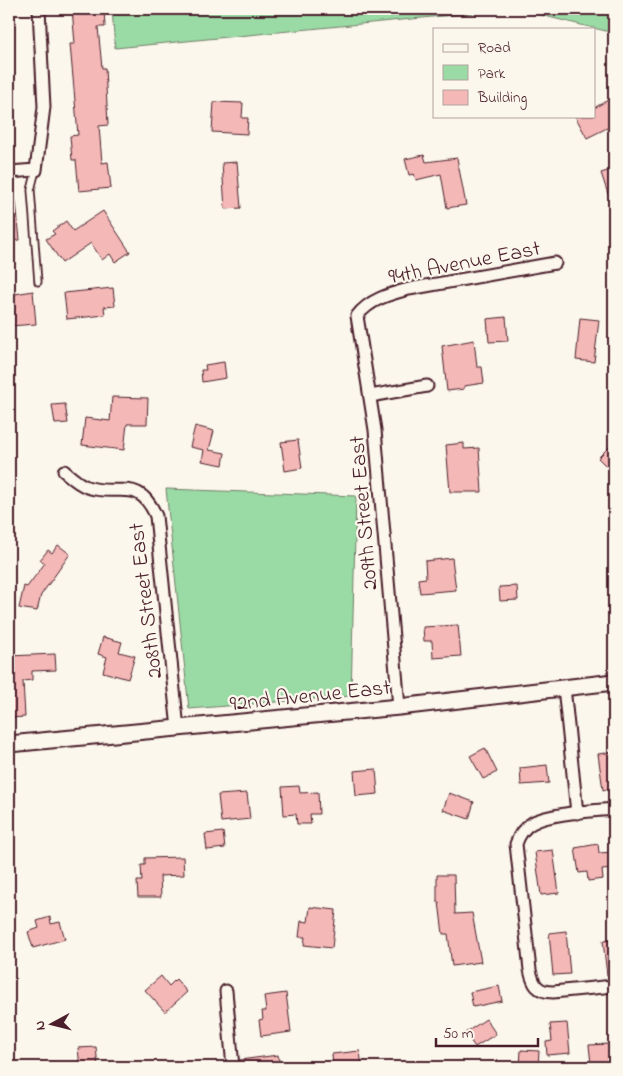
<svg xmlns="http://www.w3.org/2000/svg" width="623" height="1076" font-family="'Indie Flower',sans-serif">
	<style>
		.green { fill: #9adba5; stroke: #727d68 }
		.building { fill: #f4b8b7; stroke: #4a1f2b }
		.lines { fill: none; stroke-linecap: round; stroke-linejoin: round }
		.service-casing { stroke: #4a1f2b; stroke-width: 9 }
		.minor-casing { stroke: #4a1f2b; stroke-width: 15 }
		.tertiary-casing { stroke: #4a1f2b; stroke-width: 19 }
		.service { stroke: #fbf7ec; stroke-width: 5.5 }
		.minor { stroke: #fbf7ec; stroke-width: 11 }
		.tertiary { stroke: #fbf7ec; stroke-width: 15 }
		.labels { text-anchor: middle; stroke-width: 4.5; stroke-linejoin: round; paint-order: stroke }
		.street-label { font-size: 22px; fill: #4a1f2b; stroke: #fbf7ec }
	</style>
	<rect width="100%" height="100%" fill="#fbf7ec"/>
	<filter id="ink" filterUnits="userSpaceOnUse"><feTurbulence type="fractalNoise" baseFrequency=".02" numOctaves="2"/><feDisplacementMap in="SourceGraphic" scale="10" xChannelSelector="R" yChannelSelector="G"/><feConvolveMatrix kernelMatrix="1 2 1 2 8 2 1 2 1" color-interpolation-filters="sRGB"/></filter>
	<g filter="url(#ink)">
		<g class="green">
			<polygon points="112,9 514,9 115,48"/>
			<polygon points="516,9 614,9 614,33"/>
			<polygon points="166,489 356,496 351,696 189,709"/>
		</g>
		<g class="building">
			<polygon points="72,9 104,9 105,27 98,27 102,68 105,68 108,125 99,126 102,163 108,162 111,188 79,191 76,160 72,160 70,136 78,135 70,44 75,44"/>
			<polygon points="608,100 614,112 614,141 607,128 587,138 575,116 594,116 594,108"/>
			<polygon points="214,102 243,103 242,118 248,118 247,134 212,132"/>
			<polygon points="424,155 426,162 457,158 466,205 447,208 441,174 416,180 414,174 409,175 405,159"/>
			<polygon points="237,162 241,208 225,209 222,163"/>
			<polygon points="614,169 614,206 612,206 601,173"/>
			<polygon points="16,201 20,240 9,241 9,202"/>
			<polygon points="103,211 130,252 115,262 110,254 102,260 91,243 62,263 46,239 55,234 52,231 66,221 73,231"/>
			<polygon points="113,288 115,306 104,307 105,315 67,319 64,293"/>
			<polygon points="33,291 36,324 10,326 9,295"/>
			<polygon points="506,317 508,341 489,342 487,319"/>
			<polygon points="580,318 599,320 594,362 576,360"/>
			<polygon points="474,340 477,367 482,367 484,383 464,386 464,389 447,391 442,346"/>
			<polygon points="224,362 226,378 202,382 201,370 206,370 205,365"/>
			<polygon points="112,397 148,398 147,424 127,424 124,450 82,445 85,418 110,421"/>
			<polygon points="65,404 68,423 55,424 52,405"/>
			<polygon points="195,426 214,431 209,450 225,453 223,465 202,461 204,450 190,447"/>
			<polygon points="298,440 302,468 285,471 281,442"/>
			<polygon points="614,442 614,460 607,467 598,458"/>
			<polygon points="464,443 464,449 479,448 482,492 450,492 446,445"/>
			<polygon points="58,545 70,554 41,595 37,611 19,608 24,586 27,587 45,563 40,560 48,550 52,553"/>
			<polygon points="452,558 456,590 420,593 418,579 426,578 425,561"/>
			<polygon points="517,586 518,600 500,601 499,587"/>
			<polygon points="458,625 461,656 433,658 432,641 424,641 423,627"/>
			<polygon points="103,637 122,642 119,652 135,656 128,679 103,672 107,657 98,654"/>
			<polygon points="55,654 56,670 32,671 32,680 23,681 25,717 9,718 9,656"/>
			<polygon points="485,748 497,772 483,779 470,756"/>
			<polygon points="614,752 614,788 603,790 598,754"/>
			<polygon points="547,765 549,783 521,785 520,768"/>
			<polygon points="376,769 378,794 356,796 354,771"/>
			<polygon points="299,786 300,793 318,792 319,814 310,814 311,824 297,824 296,814 284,815 282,787"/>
			<polygon points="247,793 250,819 221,822 218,795"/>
			<polygon points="449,793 474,802 469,819 443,810"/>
			<polygon points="223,832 225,848 207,850 205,834"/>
			<polygon points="598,844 599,853 614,852 614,869 602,870 603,879 588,881 587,872 579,873 575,848"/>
			<polygon points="553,850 559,893 541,895 535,852"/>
			<polygon points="183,857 184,875 160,876 161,897 138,897 137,881 142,881 141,865 145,865 145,858"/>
			<polygon points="437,875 454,875 455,914 472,913 481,962 452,966 448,934 443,934 439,902 437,902"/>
			<polygon points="310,907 336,910 332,948 304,945 305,937 299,937 301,921 308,922"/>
			<polygon points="50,917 51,924 60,922 65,939 33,948 28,932 39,928 37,921"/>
			<polygon points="566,931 570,974 553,975 549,933"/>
			<polygon points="614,940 614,974 607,975 603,941"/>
			<polygon points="161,976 169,986 176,979 187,992 165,1012 145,990"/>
			<polygon points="499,986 502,1001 473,1007 470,992"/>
			<polygon points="286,993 291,1032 261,1036 259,1020 263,1019 262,1011 266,1011 264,996"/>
			<polygon points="486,1019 496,1034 475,1047 465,1033"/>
			<polygon points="567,1023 570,1053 547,1055 546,1042 552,1041 550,1024"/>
			<polygon points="609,1044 614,1044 614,1062 591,1064 589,1045"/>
			<polygon points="96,1047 98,1067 80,1067 78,1048"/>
			<polygon points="521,1050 539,1051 538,1067 520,1067"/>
			<polygon points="360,1051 362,1067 333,1067 332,1054"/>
			<polygon points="278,1055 280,1067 240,1067 240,1060"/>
		</g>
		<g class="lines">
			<g class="service-casing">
				<polyline id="service" points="36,170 31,190 38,282"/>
			</g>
			<g class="minor-casing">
				<g id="minor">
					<polyline points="9,172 36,170 44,107 39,9"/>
					<polyline points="370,396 427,386"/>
					<path d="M 64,471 C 71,477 78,484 87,487 C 119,498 138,475 156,516 L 178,729"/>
					<polyline points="564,687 577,813"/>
					<path d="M 399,707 L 375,430 L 357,316 C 370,299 390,294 409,289 L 555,263"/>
					<path d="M 614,809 C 594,811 549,813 532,823 C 523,828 519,835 516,844 L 530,970 C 533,984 537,992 553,992 L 614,986"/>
					<polyline points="226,991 233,1067"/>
				</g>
			</g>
			<g class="tertiary-casing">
				<polyline id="tertiary" points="9,744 399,707 614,682"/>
			</g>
			<use href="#service" class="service"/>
			<use href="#minor" class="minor"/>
			<use href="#tertiary" class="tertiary"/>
		</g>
	</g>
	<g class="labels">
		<g class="street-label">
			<text transform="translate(464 261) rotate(-11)" y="8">94th Avenue East</text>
			<text transform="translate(362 513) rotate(-95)" y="8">209th Street East</text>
			<text transform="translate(144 601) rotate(-97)" y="8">208th Street East</text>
			<text transform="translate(310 694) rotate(-6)" y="8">92nd Avenue East</text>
		</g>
	</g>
	<rect width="623" height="1076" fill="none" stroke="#fbf7ec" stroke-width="30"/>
	<rect x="15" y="15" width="593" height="1046" fill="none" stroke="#4a1f2b" stroke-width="2" filter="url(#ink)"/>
	<rect x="433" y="28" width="162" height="90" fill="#fbf7ec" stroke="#b4a19f"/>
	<rect x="443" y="44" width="25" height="8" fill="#fbf7ec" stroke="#b4a19f"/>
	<text x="478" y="52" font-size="15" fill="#4a1f2b">Road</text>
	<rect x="443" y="65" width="25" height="15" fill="#9adba5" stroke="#b4a19f"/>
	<text x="478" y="78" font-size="15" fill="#4a1f2b">Park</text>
	<rect x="443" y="90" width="25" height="15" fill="#f4b8b7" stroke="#b4a19f"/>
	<text x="478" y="102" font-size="15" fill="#4a1f2b">Building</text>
	<g transform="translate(52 1024) rotate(263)" stroke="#fbf7ec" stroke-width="4" paint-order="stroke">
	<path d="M0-4L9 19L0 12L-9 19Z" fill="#4a1f2b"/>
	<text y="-8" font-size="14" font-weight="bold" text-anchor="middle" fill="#4a1f2b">N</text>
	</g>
	<path d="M436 1038v8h102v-8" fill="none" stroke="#4a1f2b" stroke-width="2.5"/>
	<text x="443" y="1038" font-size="15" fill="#4a1f2b" stroke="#fbf7ec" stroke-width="4" paint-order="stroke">50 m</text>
</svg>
